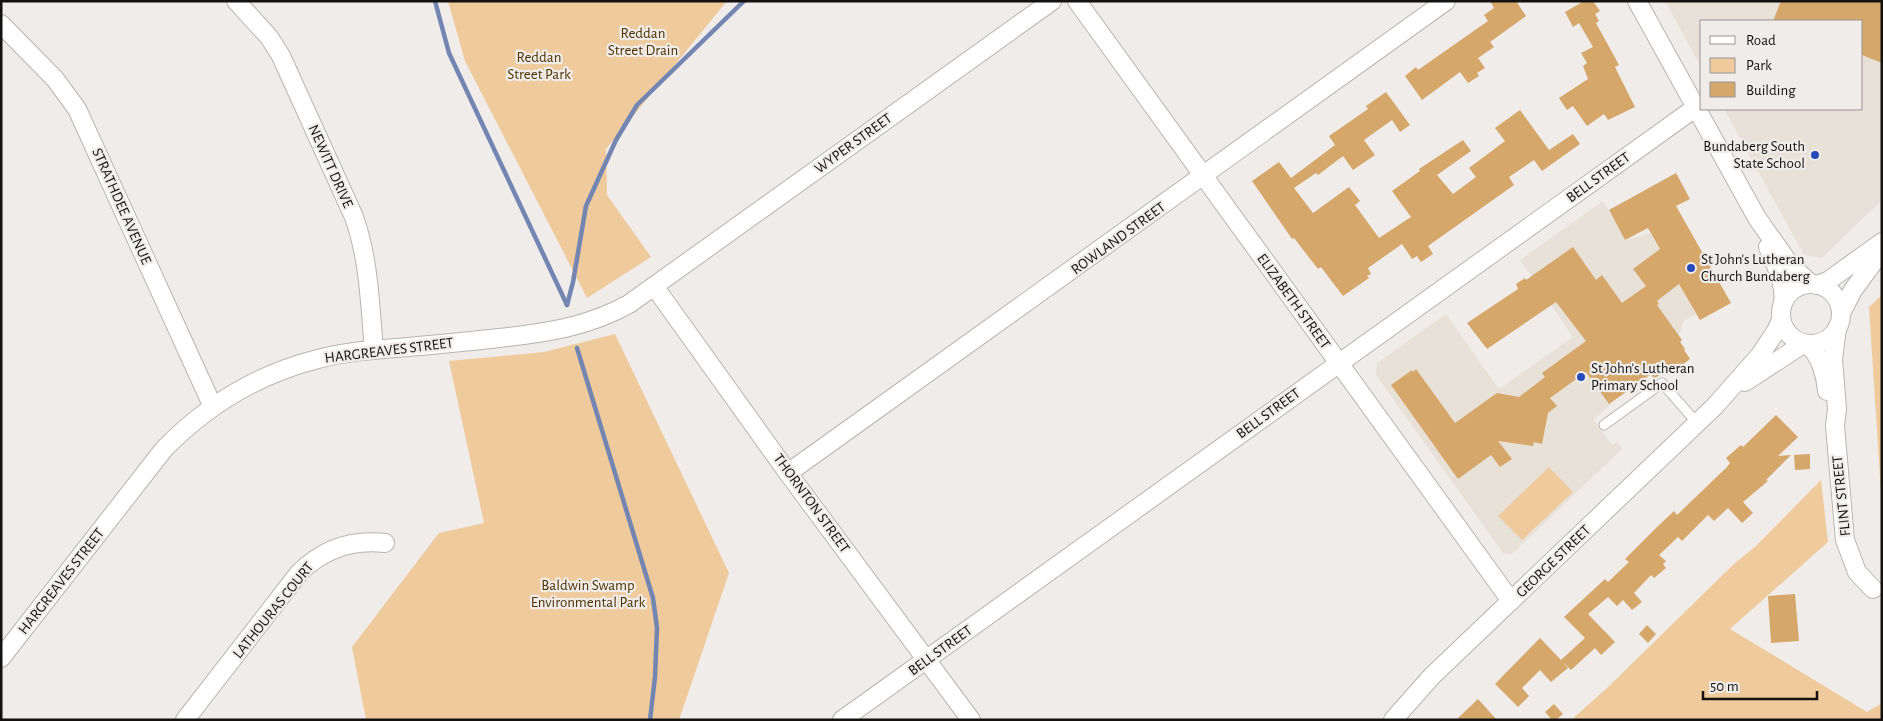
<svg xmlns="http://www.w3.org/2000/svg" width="1883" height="721" font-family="'Alegreya Sans',sans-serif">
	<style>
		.built { fill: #e8e1d8 }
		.green { fill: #eeca9c }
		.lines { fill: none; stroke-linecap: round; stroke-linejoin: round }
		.stream { stroke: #7385b1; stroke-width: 4.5 }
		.building { fill: #d5a76b }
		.service-casing { stroke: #b7b5b2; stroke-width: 11 }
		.minor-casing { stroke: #b7b5b2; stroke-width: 20 }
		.service { stroke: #fff; stroke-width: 9 }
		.minor { stroke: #fff; stroke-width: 18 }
		.poi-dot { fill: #2849b8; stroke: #efecea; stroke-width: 2 }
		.labels { text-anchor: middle; stroke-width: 4.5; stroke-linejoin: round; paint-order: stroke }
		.park-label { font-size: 15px; fill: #4f3100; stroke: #efecea }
		.street-label { font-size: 15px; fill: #131211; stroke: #efecea }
		.poi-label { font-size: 15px; fill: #131211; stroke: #efecea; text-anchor: start }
	</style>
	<rect width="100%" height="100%" fill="#efecea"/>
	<g class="built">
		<polygon points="1665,1 1882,1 1882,200 1822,258 1804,255 1724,109 1862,109 1862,21 1702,21 1702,69"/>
		<polygon points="1603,201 1625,240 1651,233 1696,314 1684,321 1679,335 1682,340 1680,342 1685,349 1684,351 1690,359 1677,369 1670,361 1666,370 1654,379 1650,374 1610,404 1610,405 1594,420 1612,445 1617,442 1622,449 1512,554 1503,553 1376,375 1377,363 1446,314 1499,389 1573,337 1520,260"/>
	</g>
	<g class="green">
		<polygon points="448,1 727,1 606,149 607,195 651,257 587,298 465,61"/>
		<polygon points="1882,295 1882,508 1869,307"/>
		<polygon points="615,334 729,573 679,720 366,720 352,647 439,533 484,523 449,361 544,352"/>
		<polygon points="1549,467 1573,492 1522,540 1498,516"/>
		<polygon points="1821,480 1828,542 1730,629 1867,712 1882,703 1882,720 1571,720 1606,689 1735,563 1756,546"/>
	</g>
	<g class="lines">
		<g class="stream">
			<polyline points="435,1 449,53 567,305"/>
			<polyline points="567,305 573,282 586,206 616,140 637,105 744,1"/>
			<polyline points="577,348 653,598 657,628 655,677 650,720"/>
		</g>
	</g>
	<g class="building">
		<polygon points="1490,1 1516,1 1526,16 1490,42 1494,47 1478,58 1485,68 1477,73 1479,76 1468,83 1460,72 1422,100 1405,76 1416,67 1418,70 1488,21 1484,15 1494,8"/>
		<polygon points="1584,1 1593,1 1600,11 1595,14 1599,21 1596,23 1619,65 1615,67 1635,107 1608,120 1604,114 1587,126 1573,106 1567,110 1559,98 1588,79 1583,66 1587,63 1581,53 1593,47 1579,23 1573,27 1565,12"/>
		<polygon points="1781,1 1882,1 1882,63 1862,55 1862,21 1773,21"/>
		<polygon points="1386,92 1410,125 1400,132 1392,120 1364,140 1375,155 1353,170 1343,156 1318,175 1316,173 1294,188 1313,213 1349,187 1360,201 1355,205 1379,238 1411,217 1392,191 1420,171 1419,169 1463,140 1471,151 1437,175 1453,194 1476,177 1469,168 1505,141 1495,128 1520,110 1549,150 1573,134 1580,144 1542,171 1534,160 1509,177 1514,185 1428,246 1433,254 1421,262 1417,256 1412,259 1402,244 1368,268 1371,274 1367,276 1369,278 1343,296 1321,267 1318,269 1294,238 1292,239 1252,181 1279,162 1291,178 1335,145 1329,136 1368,109 1366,106"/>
		<polygon points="1676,173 1690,199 1676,206 1731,303 1700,320 1679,284 1657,301 1659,304 1657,305 1682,340 1680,342 1685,349 1684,350 1690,359 1677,369 1673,365 1654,379 1651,374 1609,404 1586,372 1550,398 1557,406 1548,413 1542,444 1534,442 1533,446 1498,441 1512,459 1500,467 1491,455 1458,479 1391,385 1412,370 1413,372 1416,369 1455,423 1497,393 1519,397 1545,377 1542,373 1586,341 1556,302 1487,349 1467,323 1518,289 1516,284 1525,278 1526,280 1573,247 1596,280 1602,275 1622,303 1646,286 1633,269 1660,249 1648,228 1625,240 1609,210"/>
		<polygon points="1776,415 1798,437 1778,456 1791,455 1766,480 1768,481 1743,502 1753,513 1742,523 1728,508 1714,521 1708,515 1682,541 1678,537 1659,555 1666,561 1663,564 1666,568 1654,578 1651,575 1634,593 1642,602 1632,610 1623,600 1617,606 1608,597 1588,614 1615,642 1601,655 1595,648 1571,670 1563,662 1568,668 1551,682 1540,670 1522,688 1529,696 1518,707 1495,684 1540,638 1561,660 1585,638 1564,617 1605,579 1608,582 1629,562 1625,559 1656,528 1674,511 1677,515 1727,467 1730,463 1726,458 1741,445 1743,447"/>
		<polygon points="1810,454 1810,469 1795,470 1794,455"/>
		<polygon points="1795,594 1799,641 1771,643 1768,596"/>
		<polygon points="1647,625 1656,634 1648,643 1639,634"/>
		<polygon points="1478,699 1497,720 1456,720"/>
		<polygon points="1554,704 1563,714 1556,720 1552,720 1545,712"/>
	</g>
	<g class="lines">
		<g class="service-casing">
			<polyline id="service" points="1604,425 1662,383 1697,423"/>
		</g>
		<g class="minor-casing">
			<g id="minor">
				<path d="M 236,1 L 269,37 L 281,56 L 354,217 C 369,259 370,305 374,350"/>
				<polyline points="1077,1 1511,601"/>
				<polyline points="1637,1 1757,218 1791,266 1811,284"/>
				<polyline points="1,24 55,79 77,109 213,407"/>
				<path d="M 1768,247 C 1775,264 1786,284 1783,303"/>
				<circle cx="1811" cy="314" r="30"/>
				<polyline points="1817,285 1828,281 1882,242"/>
				<polyline points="654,286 788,473 971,720"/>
				<polyline points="1841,313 1853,290 1881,252"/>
				<polyline points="1837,328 1833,359 1837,409 1835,426 1845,540 1857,572 1873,589"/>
				<path d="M 1807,344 C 1820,354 1826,376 1827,391"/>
				<polyline points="1745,382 1803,344"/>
				<polyline points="788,473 1446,1"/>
				<path d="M 1,658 L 164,449 C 207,405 258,374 318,359 C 344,352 371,350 397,348 C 431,345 465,342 499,338 C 545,333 588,327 629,304 L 1052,1"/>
				<path d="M 185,720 L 299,573 C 323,549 351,539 385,543"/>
				<polyline points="842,720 1695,108"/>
				<polyline points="1393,720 1432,676 1715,406 1760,355 1776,331 1781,320"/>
			</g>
		</g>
		<use href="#service" class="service"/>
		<use href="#minor" class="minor"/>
	</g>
	<g class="poi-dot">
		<circle cx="1815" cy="155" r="5"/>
		<circle cx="1691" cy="268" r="5"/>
		<circle cx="1581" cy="377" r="5"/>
	</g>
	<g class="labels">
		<g class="park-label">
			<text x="643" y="38">Reddan<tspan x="643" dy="17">Street Drain</tspan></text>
			<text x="539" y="62">Reddan<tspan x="539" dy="17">Street Park</tspan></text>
			<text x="588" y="590">Baldwin Swamp<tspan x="588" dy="17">Environmental Park</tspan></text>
		</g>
		<g class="street-label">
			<text transform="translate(853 143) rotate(-36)" y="5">WYPER STREET</text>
			<text transform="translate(331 166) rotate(66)" y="5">NEWITT DRIVE</text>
			<text transform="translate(1598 177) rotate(-36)" y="5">BELL STREET</text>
			<text transform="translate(122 206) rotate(66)" y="5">STRATHDEE AVENUE</text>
			<text transform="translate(1118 238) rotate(-36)" y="5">ROWLAND STREET</text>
			<text transform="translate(1294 301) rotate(54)" y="5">ELIZABETH STREET</text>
			<text transform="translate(389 350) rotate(-7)" y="5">HARGREAVES STREET</text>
			<text transform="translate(1268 413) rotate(-36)" y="5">BELL STREET</text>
			<text transform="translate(1841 496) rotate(-96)" y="5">FLINT STREET</text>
			<text transform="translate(812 503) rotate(54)" y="5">THORNTON STREET</text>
			<text transform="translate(1553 561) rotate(-44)" y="5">GEORGE STREET</text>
			<text transform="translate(61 581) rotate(-52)" y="5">HARGREAVES STREET</text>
			<text transform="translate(273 610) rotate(-51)" y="5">LATHOURAS COURT</text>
			<text transform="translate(940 650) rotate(-36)" y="5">BELL STREET</text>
		</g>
		<g class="poi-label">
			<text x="1805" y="151" text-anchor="end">Bundaberg South<tspan x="1805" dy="17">State School</tspan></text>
			<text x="1701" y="264">St John's Lutheran<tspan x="1701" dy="17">Church Bundaberg</tspan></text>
			<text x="1591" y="373">St John's Lutheran<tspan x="1591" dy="17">Primary School</tspan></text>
		</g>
	</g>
	<rect width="1883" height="721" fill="none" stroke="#131211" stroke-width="5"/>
	<rect x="1700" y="20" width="162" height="90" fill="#efecea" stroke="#979593"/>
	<rect x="1710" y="36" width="25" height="8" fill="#ffffff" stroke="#979593"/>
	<text x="1746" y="45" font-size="15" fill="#131211">Road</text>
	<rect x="1710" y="58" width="25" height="15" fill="#eeca9c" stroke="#979593"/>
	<text x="1746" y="70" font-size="15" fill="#131211">Park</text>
	<rect x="1710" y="82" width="25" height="15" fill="#d5a76b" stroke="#979593"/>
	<text x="1746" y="95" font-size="15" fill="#131211">Building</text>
	<path d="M1703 691v8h114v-8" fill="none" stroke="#131211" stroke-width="2.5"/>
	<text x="1710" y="691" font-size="15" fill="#131211" stroke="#efecea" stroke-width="4" paint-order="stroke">50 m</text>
</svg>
